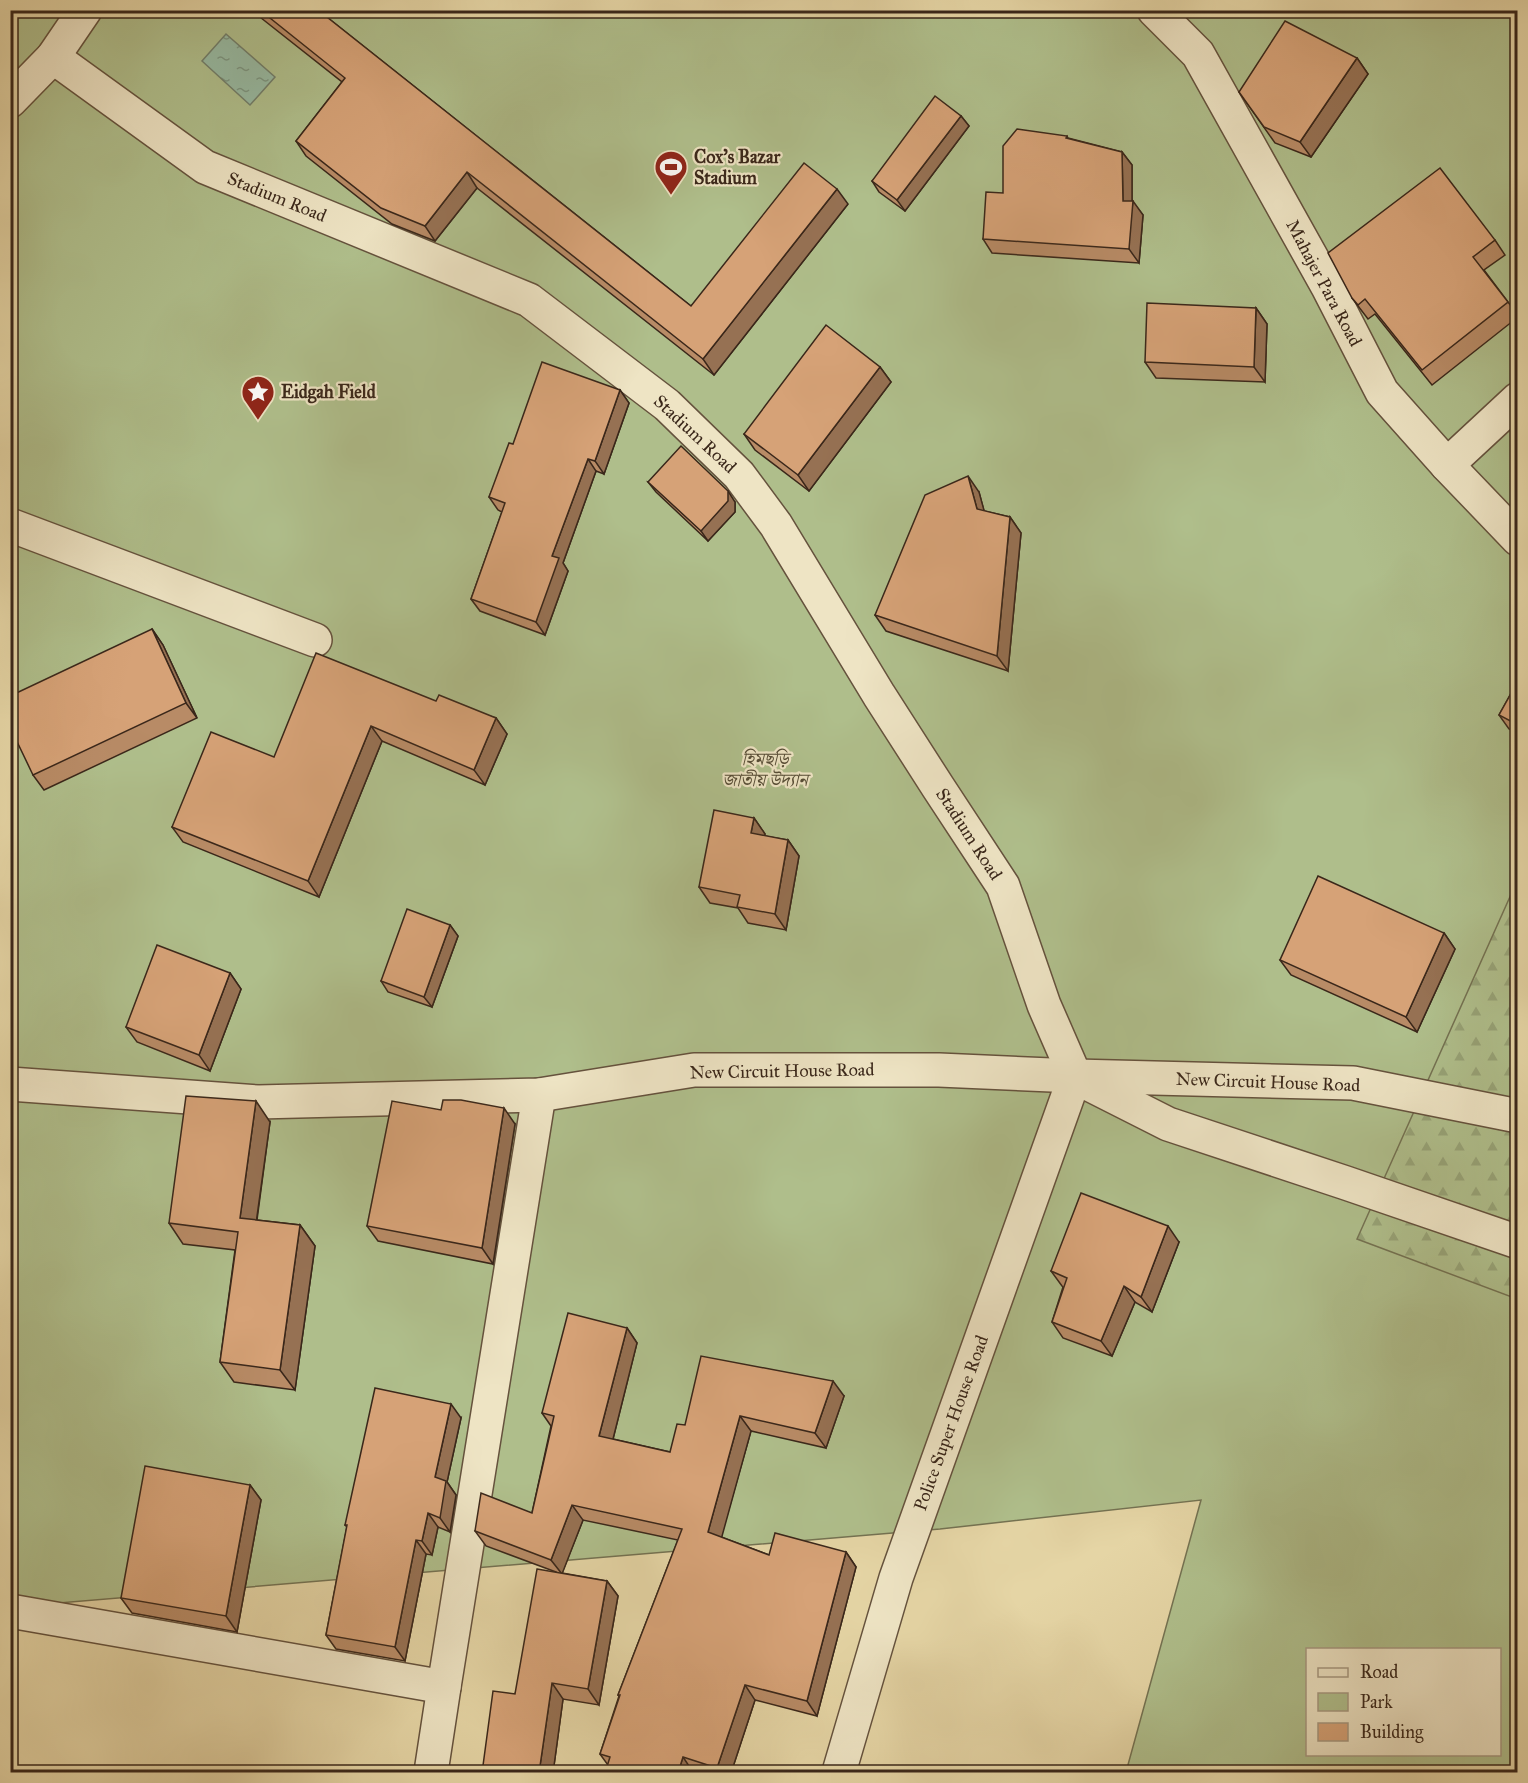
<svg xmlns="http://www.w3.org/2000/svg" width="1528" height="1783" font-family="'IM FELL Great Primer','Noto Serif Bengali',serif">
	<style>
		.green { fill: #afbe8b; stroke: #747252; stroke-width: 1.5; fill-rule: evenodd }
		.forest { fill: url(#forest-firs); stroke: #747252; stroke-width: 1.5 }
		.water { fill: url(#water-ripples); stroke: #727f6b; stroke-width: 1.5 }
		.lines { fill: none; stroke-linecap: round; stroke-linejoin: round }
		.minor-casing { stroke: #65523d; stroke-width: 36 }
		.minor { stroke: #eee4c4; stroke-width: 33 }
		.wall { fill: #b88b66; stroke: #3a271a; stroke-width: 1.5 }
		.shaded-wall { fill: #967153; stroke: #3a271a; stroke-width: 1.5 }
		.building { fill: #d6a277; stroke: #3a271a; stroke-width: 1.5 }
		.labels { text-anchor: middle; stroke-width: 4.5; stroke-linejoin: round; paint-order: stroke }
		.poi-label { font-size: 18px; font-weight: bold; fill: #3a271a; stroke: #eee4c4; text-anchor: start }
		.street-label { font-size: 18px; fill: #3a271a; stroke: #eee4c4 }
		.park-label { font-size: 18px; font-style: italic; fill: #574d36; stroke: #eee4c4 }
	</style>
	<defs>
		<pattern id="forest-firs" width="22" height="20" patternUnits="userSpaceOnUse" patternTransform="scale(1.5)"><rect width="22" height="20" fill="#afbe8b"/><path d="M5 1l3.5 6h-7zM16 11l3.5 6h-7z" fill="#97a377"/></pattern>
		<pattern id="water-ripples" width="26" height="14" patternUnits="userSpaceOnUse" patternTransform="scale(1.5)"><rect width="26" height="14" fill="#97b9a1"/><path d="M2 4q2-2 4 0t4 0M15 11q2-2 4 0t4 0" fill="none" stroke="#7c9682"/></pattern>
	</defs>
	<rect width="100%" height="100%" fill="#e5d5a5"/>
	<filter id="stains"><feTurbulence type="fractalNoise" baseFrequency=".00333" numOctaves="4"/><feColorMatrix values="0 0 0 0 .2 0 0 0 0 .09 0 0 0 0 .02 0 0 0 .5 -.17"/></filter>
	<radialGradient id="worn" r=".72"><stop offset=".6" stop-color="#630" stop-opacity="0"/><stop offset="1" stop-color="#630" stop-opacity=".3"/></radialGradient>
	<path class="green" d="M 11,11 L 1517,11 L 1517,1772 L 1126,1772 L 1201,1500 L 940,1529 L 11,1607 ZM 1308,1650 L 1500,1650 L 1500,1754 L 1308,1754 Z"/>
	<polygon class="forest" points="1517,881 1517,1299 1357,1239"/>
	<polygon class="water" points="226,34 275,77 250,105 202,61"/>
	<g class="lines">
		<g class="minor-casing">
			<g id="minor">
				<polyline points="1154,10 1198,54 1328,287 1382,392 1447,465 1518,539"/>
				<polyline points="53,57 205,167 529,300 667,405 739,475 776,525 879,695 938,787 1003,886 1044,1005 1075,1076"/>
				<polyline points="10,101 53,57 85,10"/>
				<polyline points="1447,465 1518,399"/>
				<polyline points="10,525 315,640"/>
				<polyline points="1081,1080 1168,1124 1346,1183 1518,1242"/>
				<polyline points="10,1084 258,1102 539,1095 694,1070 939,1070 1075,1076 1353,1083 1518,1116"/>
				<polyline points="10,1611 444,1687 539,1095"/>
				<polyline points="431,1772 444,1687"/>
				<polyline points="839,1772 896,1578 1075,1076"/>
			</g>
		</g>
		<use href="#minor" class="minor"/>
	</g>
	<g class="wall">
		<polygon points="251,10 318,10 691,306 848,204 714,375 477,188 435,241 392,224 306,156 296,141 342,82"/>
		<polygon points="1357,58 1368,74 1311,157 1275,143 1239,92"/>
		<polygon points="961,116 969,126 905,211 879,192 872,181"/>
		<polygon points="1067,136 1068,138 1122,152 1132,165 1132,201 1143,215 1139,263 992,253 983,239 1003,193"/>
		<polygon points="1495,240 1505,255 1484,270 1508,302 1518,315 1518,317 1432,385 1375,314 1368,319 1352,298"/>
		<polygon points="1256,308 1267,324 1265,382 1156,378 1145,362"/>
		<polygon points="880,367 891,382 809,491 755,450 744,434"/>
		<polygon points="620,390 629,403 604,474 596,471 563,563 568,571 545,635 480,611 471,599 502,512 498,510 489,497 513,444"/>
		<polygon points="648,482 735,502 735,512 708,541 656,492"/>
		<polygon points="979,492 984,511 1010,517 1021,533 1008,671 886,631 875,615"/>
		<polygon points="152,629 163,645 197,718 44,790 33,775"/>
		<polygon points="1518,681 1518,734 1509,729 1499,715"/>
		<polygon points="436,701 496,718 507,734 485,785 382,741 319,897 183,842 172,827 274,757"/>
		<polygon points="754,818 765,834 764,836 788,840 799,856 786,930 748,923 738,908 710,903 699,887"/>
		<polygon points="450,925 458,936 432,1007 388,992 381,981"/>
		<polygon points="1444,933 1455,949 1417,1032 1291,975 1280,960"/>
		<polygon points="230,973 241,989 210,1071 137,1042 126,1027"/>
		<polygon points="270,1122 257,1220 300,1225 315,1246 295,1390 234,1382 220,1362 235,1250 183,1244 169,1223"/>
		<polygon points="515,1124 493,1264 378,1241 367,1226"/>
		<polygon points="1179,1242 1152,1312 1135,1302 1112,1356 1063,1338 1052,1322 1063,1287 1062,1286 1051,1271"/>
		<polygon points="627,1328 637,1343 613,1439 670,1452 685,1425 844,1396 826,1448 751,1431 721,1537 769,1555 846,1552 856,1567 817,1716 755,1700 731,1773 696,1773 693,1772 693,1773 605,1773 608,1765 600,1754 619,1696 618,1695 678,1540 583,1520 562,1573 607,1581 618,1596 599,1705 563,1699 553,1773 482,1773 515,1694 556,1572 486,1546 475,1531 532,1513 551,1426 542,1413"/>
		<polygon points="461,1418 447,1482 456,1495 450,1532 438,1527 432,1555 426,1554 405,1661 336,1649 326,1635 347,1527 345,1525"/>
		<polygon points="250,1485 261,1500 237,1632 132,1613 121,1598"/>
	</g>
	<g class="shaded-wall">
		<polygon points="1357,58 1368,74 1311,157 1300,142"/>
		<polygon points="961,116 969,126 905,211 897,200"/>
		<polygon points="1122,152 1132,165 1132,209 1133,201 1143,215 1139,263 1129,249 1123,201"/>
		<polygon points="467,172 477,188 435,241 425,226"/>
		<polygon points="837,189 848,204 714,375 703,359"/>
		<polygon points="1256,308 1267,324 1265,382 1254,367"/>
		<polygon points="880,367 891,382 809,491 798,475"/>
		<polygon points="620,390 629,403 604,474 595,461"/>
		<polygon points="588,459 596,471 563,563 568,571 545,635 536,622 552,556"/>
		<polygon points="968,476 979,492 988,525 977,509"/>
		<polygon points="728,491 735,502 735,512 708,541 701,531"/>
		<polygon points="1010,517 1021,533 1008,671 997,656"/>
		<polygon points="152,629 163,645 197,718 186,703"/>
		<polygon points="496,718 507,734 485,785 474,770"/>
		<polygon points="371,726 382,741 319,897 308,881"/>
		<polygon points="754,818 765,834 762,849 751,833"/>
		<polygon points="788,840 799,856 786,930 775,914"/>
		<polygon points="450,925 458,936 432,1007 424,997"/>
		<polygon points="1444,933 1455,949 1417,1032 1406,1017"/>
		<polygon points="230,973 241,989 210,1071 199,1055"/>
		<polygon points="256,1101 270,1122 254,1238 240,1218"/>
		<polygon points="504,1108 515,1124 493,1264 482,1248"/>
		<polygon points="300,1225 315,1246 295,1390 280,1370"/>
		<polygon points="1168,1226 1179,1242 1152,1312 1141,1297"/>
		<polygon points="1124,1286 1135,1302 1112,1356 1101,1341"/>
		<polygon points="627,1328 637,1343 610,1451 599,1436"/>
		<polygon points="833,1381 844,1396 826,1448 815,1433"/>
		<polygon points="451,1404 461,1418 447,1482 456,1495 450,1532 440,1518 435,1477"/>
		<polygon points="740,1416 751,1431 719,1547 708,1532"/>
		<polygon points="250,1485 261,1500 237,1632 226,1616"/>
		<polygon points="572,1505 583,1520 562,1574 551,1560"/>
		<polygon points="428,1513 438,1527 432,1555 422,1541"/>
		<polygon points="416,1540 426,1554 405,1661 395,1647"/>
		<polygon points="846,1552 856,1567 817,1716 807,1701"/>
		<polygon points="607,1581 618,1596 599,1705 588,1689"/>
		<polygon points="552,1683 563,1699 553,1773 539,1773"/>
		<polygon points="745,1685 755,1700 731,1773 720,1773 717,1768"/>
		<polygon points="683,1757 693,1772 693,1773 678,1773"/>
	</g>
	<g class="building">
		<polygon points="260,10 318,10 691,306 804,163 837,189 703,359 467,172 425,226 381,208 296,141 345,78"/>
		<polygon points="1285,21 1357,58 1300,142 1264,127 1239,92"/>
		<polygon points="935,96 961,116 897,200 872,181"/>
		<polygon points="1017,129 1067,136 1066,138 1122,152 1123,201 1133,201 1129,249 983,239 986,192 1003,193 1003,146"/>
		<polygon points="1440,168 1495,240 1473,257 1508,302 1422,370 1365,299 1358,305 1352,298 1328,253"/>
		<polygon points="1147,303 1256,308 1254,367 1145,362"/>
		<polygon points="826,325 880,367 798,475 744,434"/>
		<polygon points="542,362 620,390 595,461 588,459 552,556 559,558 536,622 471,599 505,503 489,497 509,443 513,444"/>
		<polygon points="1518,426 1518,437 1512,433"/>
		<polygon points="681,446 728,491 728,501 701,531 648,482"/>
		<polygon points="968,476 977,509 1010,517 997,656 875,615 925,495"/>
		<polygon points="152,629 186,703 33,775 10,727 10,696"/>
		<polygon points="316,653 436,701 439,695 496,718 474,770 371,726 308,881 172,827 211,732 274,757"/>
		<polygon points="1518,681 1518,725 1499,715"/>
		<polygon points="714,810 754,818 751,833 788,840 775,914 737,907 740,895 699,887"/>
		<polygon points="1318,876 1444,933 1406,1017 1280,960"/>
		<polygon points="407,909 450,925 424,997 381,981"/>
		<polygon points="157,945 230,973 199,1055 126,1027"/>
		<polygon points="186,1096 256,1101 240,1218 300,1225 280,1370 220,1362 238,1232 169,1223"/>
		<polygon points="443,1100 461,1100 504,1108 482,1248 367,1226 392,1101 441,1110"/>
		<polygon points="1081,1193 1168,1226 1141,1297 1124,1286 1101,1341 1052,1322 1067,1278 1051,1271"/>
		<polygon points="568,1313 627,1328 599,1436 670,1452 677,1424 685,1425 701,1356 833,1381 815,1433 740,1416 708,1532 769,1555 775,1533 846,1552 807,1701 745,1685 717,1768 683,1757 678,1773 605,1773 610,1757 600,1754 620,1695 618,1695 682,1529 572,1505 551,1560 475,1531 481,1493 532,1513 554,1416 542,1413"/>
		<polygon points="375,1388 451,1404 435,1477 446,1481 440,1518 428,1513 422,1541 416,1540 395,1647 326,1635 347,1525 345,1525"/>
		<polygon points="145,1466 250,1485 226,1616 121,1598"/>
		<polygon points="537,1569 607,1581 588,1689 552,1683 539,1773 482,1773 493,1691 515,1694"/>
	</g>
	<defs>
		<g id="stadium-pin" transform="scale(1.725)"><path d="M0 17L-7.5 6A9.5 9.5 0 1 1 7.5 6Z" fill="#8f2418" stroke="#eee4c4"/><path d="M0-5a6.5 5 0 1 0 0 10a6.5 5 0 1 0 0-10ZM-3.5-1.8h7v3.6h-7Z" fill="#fff"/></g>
		<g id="sight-pin" transform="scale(1.725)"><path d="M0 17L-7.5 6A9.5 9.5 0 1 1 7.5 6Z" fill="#8f2418" stroke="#eee4c4"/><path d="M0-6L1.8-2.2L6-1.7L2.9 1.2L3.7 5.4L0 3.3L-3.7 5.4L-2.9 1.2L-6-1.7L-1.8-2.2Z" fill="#fff"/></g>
	</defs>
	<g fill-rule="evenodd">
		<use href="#stadium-pin" x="671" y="167"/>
		<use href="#sight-pin" x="258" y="392"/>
	</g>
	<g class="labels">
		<g class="poi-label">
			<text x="694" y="163">Cox's Bazar<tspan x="694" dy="21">Stadium</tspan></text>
			<text x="281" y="398">Eidgah Field</text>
		</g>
		<g class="street-label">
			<text transform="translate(277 197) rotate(22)" y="6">Stadium Road</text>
			<text transform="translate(1324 283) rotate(62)" y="6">Mahajer Para Road</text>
			<text transform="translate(695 434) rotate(43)" y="6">Stadium Road</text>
			<text transform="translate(969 834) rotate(57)" y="6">Stadium Road</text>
			<text transform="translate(782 1071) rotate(-1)" y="6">New Circuit House Road</text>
			<text transform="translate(1268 1082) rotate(2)" y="6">New Circuit House Road</text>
			<text transform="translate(951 1423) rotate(-70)" y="6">Police Super House Road</text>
		</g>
		<g class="park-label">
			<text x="765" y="765">হিমছড়ি<tspan x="765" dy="21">জাতীয় উদ্যান</tspan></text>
		</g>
	</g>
	<rect width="1528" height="1783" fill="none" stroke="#e5d5a5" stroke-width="36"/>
	<rect x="12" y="12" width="1504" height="1759" fill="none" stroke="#3a271a" stroke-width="3"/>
	<rect x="18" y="18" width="1492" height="1747" fill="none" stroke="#3a271a" stroke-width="1.5"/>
	<rect x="1306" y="1648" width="195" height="108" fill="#eee4c4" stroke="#a69880" stroke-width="1.5"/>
	<rect x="1318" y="1668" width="30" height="9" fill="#eee4c4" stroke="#a69880" stroke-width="1.5"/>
	<text x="1360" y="1678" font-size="18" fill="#3a271a">Road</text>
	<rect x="1318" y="1693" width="30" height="18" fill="#afbe8b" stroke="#a69880" stroke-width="1.5"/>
	<text x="1360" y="1708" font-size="18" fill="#3a271a">Park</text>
	<rect x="1318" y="1723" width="30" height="18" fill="#d6a277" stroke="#a69880" stroke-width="1.5"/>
	<text x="1360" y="1738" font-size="18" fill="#3a271a">Building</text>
	<rect width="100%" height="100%" filter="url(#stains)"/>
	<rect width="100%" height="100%" fill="url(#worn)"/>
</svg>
